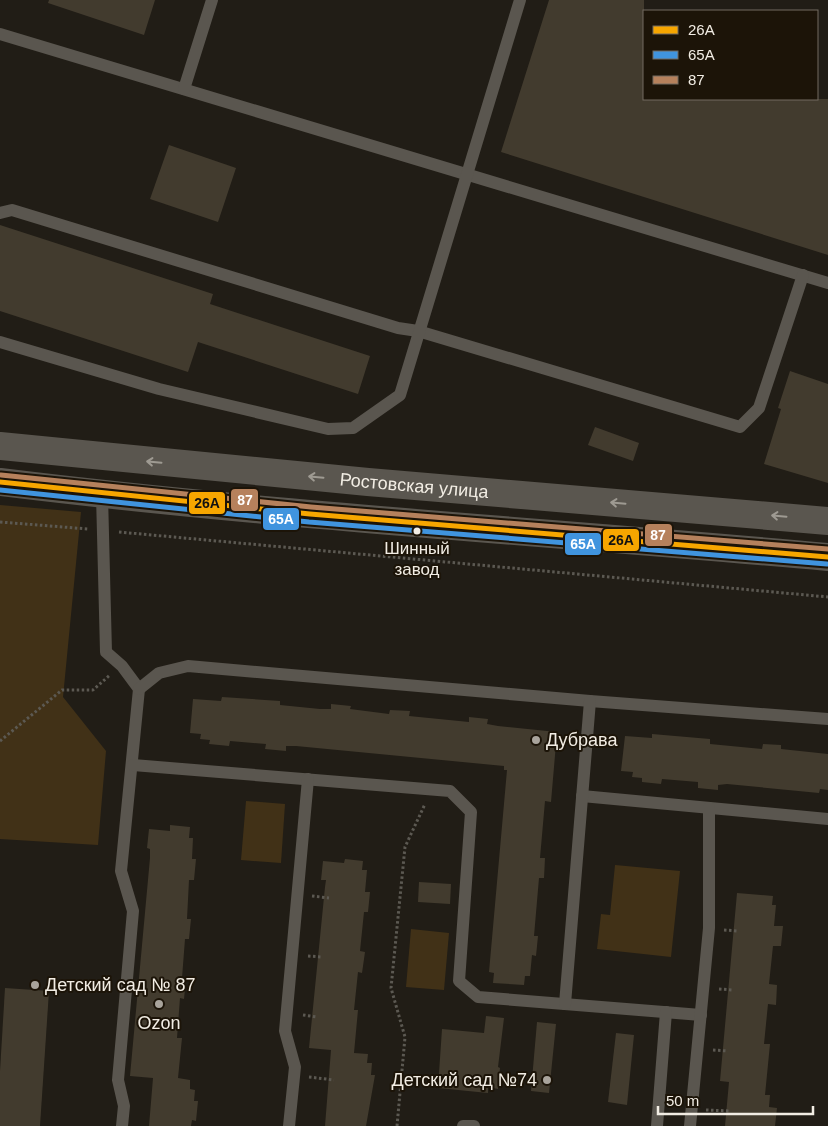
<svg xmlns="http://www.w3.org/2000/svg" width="828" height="1126" font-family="Helvetica,sans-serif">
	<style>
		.green { fill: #413117 }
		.building { fill: #423b2e }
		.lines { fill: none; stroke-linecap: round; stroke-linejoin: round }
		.path { stroke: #5c5952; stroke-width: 3; stroke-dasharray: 2.5 2.5; stroke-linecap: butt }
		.service { stroke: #5a564f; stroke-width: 12 }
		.tertiary { stroke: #5a564f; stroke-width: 28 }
		.bus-1-casing { stroke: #1c1408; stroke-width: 9 }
		.bus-2-casing { stroke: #1c1408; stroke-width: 9 }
		.bus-3-casing { stroke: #1c1408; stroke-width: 9 }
		.bus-1 { stroke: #f7a600; stroke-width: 5 }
		.bus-2 { stroke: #4094de; stroke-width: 5 }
		.bus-3 { stroke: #b6815c; stroke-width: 5 }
		.oneway { stroke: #9e9a92 }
		.bus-dot { fill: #f2ede4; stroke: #1c1408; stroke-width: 2 }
		.poi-dot { fill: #a9a49c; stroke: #1c1408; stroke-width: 2 }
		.labels { text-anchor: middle; stroke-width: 4; stroke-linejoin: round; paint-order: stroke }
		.bus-label { font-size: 17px; fill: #f2ede4; stroke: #1c1408 }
		.street-label { font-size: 18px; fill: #f2ede4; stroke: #1c1408 }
		.poi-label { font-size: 18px; fill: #f2ede4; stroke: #1c1408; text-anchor: start }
		.line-badge { stroke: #1c1408; stroke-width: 2 }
		.badge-label { font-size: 14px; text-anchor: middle; font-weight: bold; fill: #fff }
		.pale-badge-label { font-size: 14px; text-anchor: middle; font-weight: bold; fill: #111 }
	</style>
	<rect width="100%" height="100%" fill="#211d16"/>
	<g class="green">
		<polygon points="0,505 81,512 63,697 106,751 98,845 0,839"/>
		<polygon points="246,801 285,804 281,863 241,860"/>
		<polygon points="615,865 680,871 671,957 597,949 601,914 610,915"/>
		<polygon points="411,929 449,933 444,990 406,987"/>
	</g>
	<g class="building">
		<polygon points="49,0 155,0 144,35 48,3"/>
		<polygon points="549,0 644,0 644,99 828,99 828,255 501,152"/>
		<polygon points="169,145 236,168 218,222 150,199"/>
		<polygon points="0,225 213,294 210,304 370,356 358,394 198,342 188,372 0,311"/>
		<polygon points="790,371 828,384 828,483 764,464 781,409 778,408"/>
		<polygon points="595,427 639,443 633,461 588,445"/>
		<polygon points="222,697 280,701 280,705 320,709 331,709 331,704 351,706 350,709 389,714 390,710 410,711 409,716 469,722 469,717 488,719 487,724 498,726 557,732 551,802 545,801 540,858 545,858 544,878 539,878 534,936 538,936 536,956 532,955 530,976 525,976 524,985 493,983 494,973 489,972 507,770 504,770 504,766 296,746 286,746 286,751 265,749 266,744 230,741 229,746 209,744 210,740 200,739 201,734 190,733 193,699 221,701"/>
		<polygon points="652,734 710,739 710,744 762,749 763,744 781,745 781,749 828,754 828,790 820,789 819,793 727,784 718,785 718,790 698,788 698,782 662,779 661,784 642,782 642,778 632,777 633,772 621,771 625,736 652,738"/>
		<polygon points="170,825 190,827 189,838 193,838 192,859 196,859 194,880 189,880 187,919 191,919 189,939 185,939 182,978 186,979 184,999 180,998 177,1038 182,1038 178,1078 190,1080 190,1089 195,1090 194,1101 198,1101 196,1121 192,1120 191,1126 149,1126 153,1078 130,1076 150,858 150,849 147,848 149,829 170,831"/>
		<polygon points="345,859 363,861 362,870 367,870 365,892 370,892 368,912 364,912 360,951 365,952 362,973 358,972 354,1010 358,1010 354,1053 368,1054 367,1063 372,1063 371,1075 375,1075 366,1126 325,1126 331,1050 309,1048 325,887 326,880 321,880 323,861 344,863"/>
		<polygon points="419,882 451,884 450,904 418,902"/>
		<polygon points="737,893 773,896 772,905 776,905 774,926 783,926 781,946 773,946 769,984 777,985 776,1005 768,1004 764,1044 770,1044 765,1095 770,1095 769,1107 777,1108 775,1126 725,1126 729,1082 720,1081"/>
		<polygon points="5,988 49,991 40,1126 0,1126 0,1071"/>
		<polygon points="486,1016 504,1018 498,1067 500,1068 498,1089 488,1087 488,1093 438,1088 442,1029 484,1033"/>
		<polygon points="537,1022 556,1024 549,1093 531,1091"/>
		<polygon points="616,1033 634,1035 627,1105 608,1102"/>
	</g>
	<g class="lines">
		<g class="path">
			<polyline points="0,522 88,529"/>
			<polyline points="119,532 828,597"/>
			<polyline points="0,741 62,690 93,690 110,675"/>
			<polyline points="312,896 329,898"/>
			<polyline points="724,930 738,931"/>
			<polyline points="308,956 322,957"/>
			<polyline points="719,989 733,990"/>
			<polyline points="303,1015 317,1017"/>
			<polyline points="713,1050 728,1051"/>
			<polyline points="309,1077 334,1080"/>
			<polyline points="706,1110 731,1111"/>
			<polyline points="397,1126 405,1037 391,988 405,847 425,804"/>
		</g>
		<g class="service">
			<polyline points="0,34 828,283"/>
			<polyline points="184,89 212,0"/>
			<polyline points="0,213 12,210 398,328 418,331 740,427 759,408 803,275"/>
			<polyline points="0,342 159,389 328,429 353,428 400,395 520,0"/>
			<polyline points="102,495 106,652 122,666 139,689 121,871 133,911 118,1080 124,1106 122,1126"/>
			<polyline points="139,689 159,673 188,666 590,701 828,719"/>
			<polyline points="133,765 450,791 471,812 459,981 478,997 701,1015"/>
			<polyline points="582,796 828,819"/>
			<polyline points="565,1004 590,701"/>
			<polyline points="289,1126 295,1067 285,1031 308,779"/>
			<polyline points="463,1126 474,1126"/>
			<polyline points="657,1126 666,1012"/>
			<polyline points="690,1126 709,928 709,808"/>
		</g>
		<g class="tertiary">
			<path id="s1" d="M 0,446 L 368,482 L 828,521"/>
			<path d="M 0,482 C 275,516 552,532 828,557"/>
		</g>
		<g class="bus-1-casing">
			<polyline id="bus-1" points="0,482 310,514 828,557"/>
		</g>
		<g class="bus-2-casing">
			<polyline id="bus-2" points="0,490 309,522 827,564"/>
		</g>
		<g class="bus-3-casing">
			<polyline id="bus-3" points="1,475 311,507 828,549"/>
		</g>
		<use href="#bus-1" class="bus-1"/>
		<use href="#bus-2" class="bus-2"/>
		<use href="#bus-3" class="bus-3"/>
	</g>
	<defs><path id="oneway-shaft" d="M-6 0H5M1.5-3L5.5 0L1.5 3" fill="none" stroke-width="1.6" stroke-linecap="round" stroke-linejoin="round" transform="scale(1.25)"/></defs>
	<g class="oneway">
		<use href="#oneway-shaft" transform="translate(154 462) rotate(-175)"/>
		<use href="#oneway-shaft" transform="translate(316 477) rotate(-175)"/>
		<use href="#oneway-shaft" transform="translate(618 503) rotate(-175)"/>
		<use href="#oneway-shaft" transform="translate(779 516) rotate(-175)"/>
	</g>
	<circle class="bus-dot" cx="417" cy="531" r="4.5"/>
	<g class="poi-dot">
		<circle cx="536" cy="740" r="5"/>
		<circle cx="35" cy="985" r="5"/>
		<circle cx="159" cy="1004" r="5"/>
		<circle cx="547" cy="1080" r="5"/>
	</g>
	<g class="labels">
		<g class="bus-label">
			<text x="417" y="554">Шинный<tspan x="417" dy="21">завод</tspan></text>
		</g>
		<g class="street-label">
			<text dy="6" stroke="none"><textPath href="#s1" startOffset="416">Ростовская улица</textPath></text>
		</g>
		<g class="poi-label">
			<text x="546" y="746">Дубрава</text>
			<text x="45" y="991">Детский сад № 87</text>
			<text x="159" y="1029" text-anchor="middle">Ozon</text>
			<text x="537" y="1086" text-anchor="end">Детский сад №74</text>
		</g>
	</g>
	<g class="line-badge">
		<rect x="230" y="488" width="29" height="24" rx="5" fill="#b6815c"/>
		<rect x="188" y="491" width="38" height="24" rx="5" fill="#f7a600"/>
		<rect x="262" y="507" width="38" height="24" rx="5" fill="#4094de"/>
		<rect x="644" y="523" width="29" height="24" rx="5" fill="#b6815c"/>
		<rect x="602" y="528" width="38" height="24" rx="5" fill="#f7a600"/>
		<rect x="564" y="532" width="38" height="24" rx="5" fill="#4094de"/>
	</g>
	<g class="badge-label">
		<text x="245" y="505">87</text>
		<text x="281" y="524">65А</text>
		<text x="658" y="540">87</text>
		<text x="583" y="549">65А</text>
	</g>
	<g class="pale-badge-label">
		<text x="207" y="508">26А</text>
		<text x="621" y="545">26А</text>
	</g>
	<rect x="643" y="10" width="175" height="90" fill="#1c1408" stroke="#726b60"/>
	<rect x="653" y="26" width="25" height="8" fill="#f7a600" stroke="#726b60"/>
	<text x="688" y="35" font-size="15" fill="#f2ede4">26А</text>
	<rect x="653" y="51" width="25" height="8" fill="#4094de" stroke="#726b60"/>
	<text x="688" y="60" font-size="15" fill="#f2ede4">65А</text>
	<rect x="653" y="76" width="25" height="8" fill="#b6815c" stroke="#726b60"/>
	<text x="688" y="85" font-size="15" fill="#f2ede4">87</text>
	<path d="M658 1106v8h155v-8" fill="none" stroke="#f2ede4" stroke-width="2.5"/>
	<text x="666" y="1106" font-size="15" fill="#f2ede4" stroke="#1c1408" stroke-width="4" paint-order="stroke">50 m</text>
</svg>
